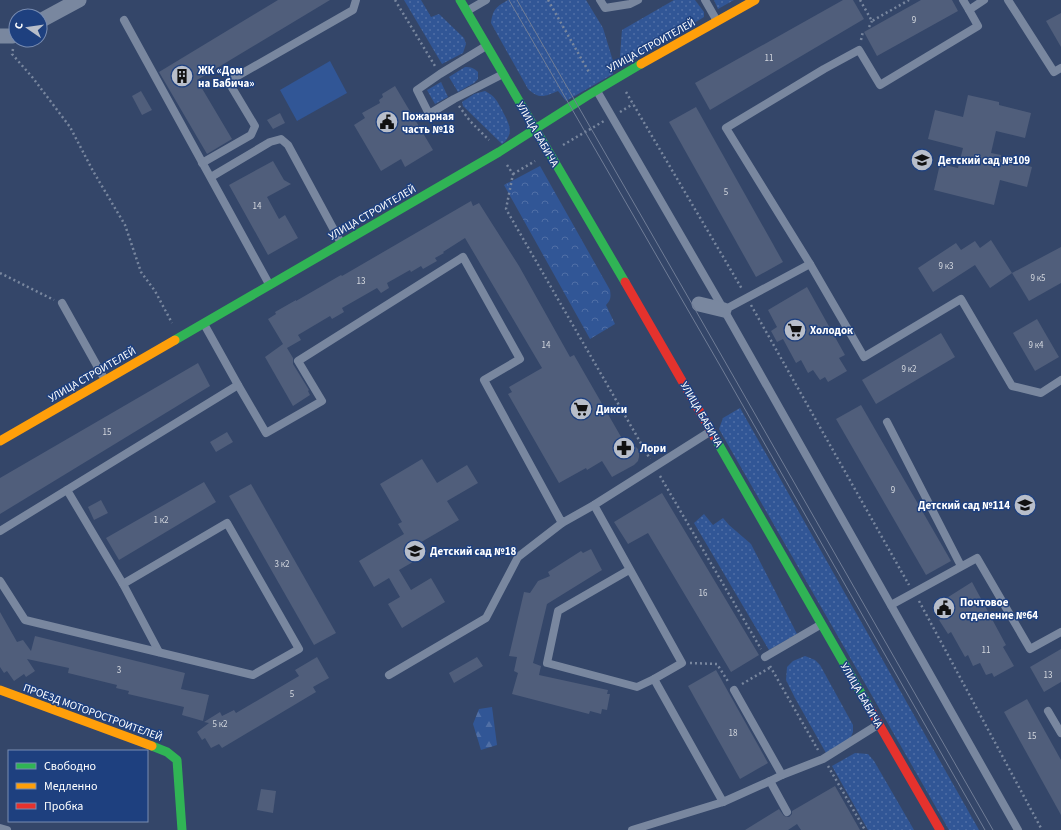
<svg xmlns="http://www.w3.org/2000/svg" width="1061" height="830" font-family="'Source Sans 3',sans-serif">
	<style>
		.grass { fill: url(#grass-dots) }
		.forest { fill: url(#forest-firs) }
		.park { fill: url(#park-crowns) }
		.pitch { fill: #315696 }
		.building { fill: #505e7b }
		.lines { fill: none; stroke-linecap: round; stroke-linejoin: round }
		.path { stroke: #79879f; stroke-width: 2.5; stroke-dasharray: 2 3; stroke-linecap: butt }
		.lane { stroke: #79879f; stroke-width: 8 }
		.street { stroke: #79879f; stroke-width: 15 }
		.fast { stroke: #30b455; stroke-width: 9 }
		.slow { stroke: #ff9f0a; stroke-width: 9 }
		.jam { stroke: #e5322d; stroke-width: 9 }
		.tram { stroke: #707d97; stroke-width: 1 }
		.labels { text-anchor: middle; stroke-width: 3; stroke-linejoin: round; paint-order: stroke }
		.number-label { font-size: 9px; fill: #d3d7de }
		.street-label { font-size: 11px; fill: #fff; stroke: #1e407f }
		.poi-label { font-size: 11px; font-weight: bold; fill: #fff; stroke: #1e407f; text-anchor: start }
	</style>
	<defs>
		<pattern id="grass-dots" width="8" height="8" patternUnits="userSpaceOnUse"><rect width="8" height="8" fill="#315696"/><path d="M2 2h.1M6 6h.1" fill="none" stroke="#506fa6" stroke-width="1.8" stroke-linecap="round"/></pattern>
		<pattern id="forest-firs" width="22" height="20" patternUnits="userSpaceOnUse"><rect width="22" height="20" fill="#315696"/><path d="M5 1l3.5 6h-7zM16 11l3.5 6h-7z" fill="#506fa6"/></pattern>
		<pattern id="park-crowns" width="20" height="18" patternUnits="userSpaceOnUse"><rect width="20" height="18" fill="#315696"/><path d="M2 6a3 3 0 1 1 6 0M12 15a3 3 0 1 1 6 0" fill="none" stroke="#506fa6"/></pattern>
	</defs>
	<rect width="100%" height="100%" fill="#344669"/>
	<g class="grass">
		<polygon points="404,0 421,0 431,17 439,14 464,38 466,44 463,53 442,64"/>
		<path d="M 508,0 L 586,0 L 603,28 L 613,61 L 613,74 L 566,101 L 558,91 C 545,96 540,100 528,89 L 491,23 C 493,9 496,7 508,0 Z"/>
		<polygon points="674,0 695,0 704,12 704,17 619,69 622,30"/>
		<polygon points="714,0 734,0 718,9"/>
		<path d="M 465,67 C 471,67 474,68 478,72 L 478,79 L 474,83 L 458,92 L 449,77 Z"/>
		<polygon points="441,82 448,97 435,104 427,90"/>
		<path d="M 485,91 C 495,96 497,101 502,110 C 508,122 516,133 502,144 L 463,106 L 462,102 L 474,94 Z"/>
		<polygon points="740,408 979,830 949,830 719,429 723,418"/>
		<polygon points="704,514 713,525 723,518 729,525 751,544 797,634 769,650 694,523"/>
		<polygon points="805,656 815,660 820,665 853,725 853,732 850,739 826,753 795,698 786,680 787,667 793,661"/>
		<polygon points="855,753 868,754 874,761 914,830 868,830 832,766"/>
	</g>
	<polygon class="forest" points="492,707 497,745 481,750 473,724 479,709"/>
	<path class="park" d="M 540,166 L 610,290 C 611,297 611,300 606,305 L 615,324 L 590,339 L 504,185 Z"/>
	<polygon class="pitch" points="330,61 347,93 297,121 280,90"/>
	<g class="building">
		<polygon points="278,0 330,0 197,80 232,139 207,154 159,72"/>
		<polygon points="843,0 853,0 864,19 710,110 695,83"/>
		<polygon points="921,0 952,0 958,11 877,56 864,32"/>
		<polygon points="1061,13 1061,47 1046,21"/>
		<polygon points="395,86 433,150 405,167 401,159 381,171 354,125 365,118 362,113 380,103 379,100 383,97 382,94"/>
		<polygon points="141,91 152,110 142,115 132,96"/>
		<polygon points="968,95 999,102 999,105 1031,113 1025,138 996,131 991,153 1001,155 1000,159 1032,167 1027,187 1000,180 994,205 934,190 940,164 958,168 963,148 928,139 935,110 963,117"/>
		<polygon points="696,107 783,262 756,277 669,122"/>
		<polygon points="280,113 285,123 273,129 267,120"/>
		<polygon points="273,161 284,180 291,184 267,197 279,219 285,215 298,238 268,255 229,185"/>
		<polygon points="471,201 473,206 479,203 491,222 519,266 570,357 574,355 624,442 633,444 638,449 639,453 639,457 638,461 634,465 612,477 602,461 587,470 586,468 559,483 508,394 512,392 509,387 542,368 465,238 443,252 444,253 435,258 437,261 423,269 421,266 411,272 410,270 387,283 389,288 381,293 377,288 342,308 344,312 332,319 330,316 298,335 301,340 287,348 293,358 293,364 309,390 308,391 310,395 293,406 265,357 283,344 268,319 276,314 275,312 296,300 296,301 341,275 342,276"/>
		<polygon points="991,240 1012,273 990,288 975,265 933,292 918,268 956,243 961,250 975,241 980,248"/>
		<polygon points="1061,247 1061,283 1029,301 1012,273"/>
		<polygon points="807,287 845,355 839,358 847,371 828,382 825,377 820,380 813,370 808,373 801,360 796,363 783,339 777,342 771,331 777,327 768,310"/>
		<polygon points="1037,319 1059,357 1035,371 1013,333"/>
		<polygon points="941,333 955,357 876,404 862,380"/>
		<polygon points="198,363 210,386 0,514 0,478"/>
		<polygon points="861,405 951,561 926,575 836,419"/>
		<polygon points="227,432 233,442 216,452 210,442"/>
		<polygon points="422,459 437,483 467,465 478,483 447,501 459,520 411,548 418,559 399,570 411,590 431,578 445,602 402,628 388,604 400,597 389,578 374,587 359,561 404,534 398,524 402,522 380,484"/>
		<polygon points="204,482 216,502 119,560 106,538"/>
		<polygon points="251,484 336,633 314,645 229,496"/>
		<polygon points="662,493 759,655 731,672 648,533 628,544 614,522"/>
		<polygon points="101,500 108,513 94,520 88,507"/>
		<polygon points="591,549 602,570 547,604 533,663 541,666 539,675 608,690 607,694 610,694 607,710 602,709 601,714 590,711 589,714 512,694 518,673 514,671 517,657 509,656 524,592 530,593 538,581 550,576 548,572 581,551 583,553"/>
		<polygon points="972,582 1006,645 1003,647 1014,666 994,677 992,673 986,675 980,663 973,666 968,655 965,657 951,632 948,634 939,620 942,618 934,606"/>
		<polygon points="0,612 17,642 23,640 31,651 35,636 185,673 181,689 209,695 203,721 182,715 184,707 128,694 129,691 116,688 117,685 68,673 69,668 27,659 35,671 26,677 24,674 14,681 7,671 4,673 0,667"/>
		<polygon points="1061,649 1061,682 1044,692 1030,667"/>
		<polygon points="317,657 329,678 313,687 316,692 222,748 219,744 211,748 205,738 202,740 197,732 209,723 204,722 220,712 222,716 234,710 236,713 299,676 295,670"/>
		<polygon points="477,657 483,666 454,683 449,673"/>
		<polygon points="716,670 768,763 740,779 688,686"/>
		<polygon points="1027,699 1061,760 1061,815 1004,712"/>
		<polygon points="835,786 860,830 801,830 797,824 788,830 745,830 779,809 784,816 789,817 792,814 792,811"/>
		<polygon points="261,789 276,791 273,813 257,810"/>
	</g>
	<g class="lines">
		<g class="path">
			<polyline points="395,0 435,66"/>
			<polyline points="548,0 590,74"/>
			<polyline points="860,0 872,21 909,0"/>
			<polyline points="869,27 872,21"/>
			<polyline points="861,40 863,31"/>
			<polyline points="13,49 12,54 33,78 70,127 93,171 125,225 141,272 155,291 172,323"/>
			<polyline points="626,92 742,289"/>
			<polyline points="459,106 470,121 489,140"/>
			<polyline points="620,112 633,104"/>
			<polyline points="563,145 604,121"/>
			<polyline points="507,165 513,174 506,209 650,459"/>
			<polyline points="513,174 535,161"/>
			<polyline points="0,273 54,300"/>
			<polyline points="751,305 909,585"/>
			<polyline points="660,476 761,649"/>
			<polyline points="919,601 1042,830"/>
			<polyline points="690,663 717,664 729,683"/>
			<polyline points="770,666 818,750"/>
			<polyline points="742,684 771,667"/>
			<polyline points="828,766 865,830"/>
		</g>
		<g class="lane">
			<polyline points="600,0 605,8 630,4 638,0"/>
			<polyline points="705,0 717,21"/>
			<polyline points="963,0 969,10"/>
			<polyline points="1008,0 1054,72 1061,68"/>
			<polyline points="467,11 486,0"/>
			<polyline points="124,20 269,284"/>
			<polyline points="486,46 440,74 417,90 429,114 454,99 503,74"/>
			<polyline points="597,91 724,310 1018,830"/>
			<polyline points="202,163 251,135 255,126 231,86 234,78 353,10 356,0"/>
			<polyline points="211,177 270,142 281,139 288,145 341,243"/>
			<polyline points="810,264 864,357 961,299 1012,386 1041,393 1061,380"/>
			<polyline points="62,303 105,380"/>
			<polyline points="724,310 810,264 726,128 824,69 859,50 880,85 978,26 969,10 984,0"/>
			<polyline points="204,324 238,385 266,433 322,401 298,361 463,257 520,359 484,380 562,523 594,505 711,431"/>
			<polyline points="887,422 961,566"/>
			<polyline points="67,490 123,584 159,652"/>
			<polyline points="594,505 682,663 654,679 637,687 547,663 558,611 629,570"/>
			<polyline points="0,531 238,385"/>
			<polyline points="0,581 25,620 253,675 299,649 227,523 123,584"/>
			<polyline points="891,605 977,558 1030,649 1061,632"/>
			<polyline points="765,657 820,625"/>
			<polyline points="389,675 486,618 518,557 562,523"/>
			<polyline points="654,679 723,802 770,781 782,775 823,759 879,724"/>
			<polyline points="734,690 782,775"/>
			<polyline points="1048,711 1061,733"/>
			<polyline points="770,781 787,812"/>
			<polyline points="0,828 7,830"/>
			<polyline points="632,830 723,802"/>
		</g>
		<g class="street">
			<polyline points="40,21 79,0"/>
			<polyline points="0,36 13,36 16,35"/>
			<polyline points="699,304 724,310"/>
		</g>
		<g class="fast">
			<polyline points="460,0 625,282"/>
			<polyline points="175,340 499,152 587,96 641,64"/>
			<polyline points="715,438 869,707"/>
			<polyline points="152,746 167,752 177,760 182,830"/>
		</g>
		<g class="slow">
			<polyline points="641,64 755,0"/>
			<polyline points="0,441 175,340"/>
			<polyline points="0,690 152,746"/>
		</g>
		<g class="jam">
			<polyline points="625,282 715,438"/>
			<polyline points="869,707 940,830"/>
		</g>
		<g class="tram">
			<polyline points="509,0 722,369 985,830"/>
			<polyline points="517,0 692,304 993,830"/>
		</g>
	</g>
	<defs>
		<g id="building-disc" transform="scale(1.15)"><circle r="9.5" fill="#b8beca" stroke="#1e407f"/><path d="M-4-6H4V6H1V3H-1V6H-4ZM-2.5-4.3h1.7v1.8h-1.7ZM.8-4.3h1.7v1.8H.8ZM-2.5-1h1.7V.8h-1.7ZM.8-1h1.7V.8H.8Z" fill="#111"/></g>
		<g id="civic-disc" transform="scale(1.15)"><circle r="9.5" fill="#b8beca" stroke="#1e407f"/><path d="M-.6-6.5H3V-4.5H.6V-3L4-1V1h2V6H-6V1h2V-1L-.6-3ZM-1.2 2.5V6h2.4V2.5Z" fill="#111"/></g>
		<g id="school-disc" transform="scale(1.15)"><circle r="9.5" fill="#b8beca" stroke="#1e407f"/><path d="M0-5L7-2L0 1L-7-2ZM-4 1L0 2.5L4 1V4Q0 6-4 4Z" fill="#111"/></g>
		<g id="supermarket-disc" transform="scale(1.15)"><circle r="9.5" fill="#b8beca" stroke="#1e407f"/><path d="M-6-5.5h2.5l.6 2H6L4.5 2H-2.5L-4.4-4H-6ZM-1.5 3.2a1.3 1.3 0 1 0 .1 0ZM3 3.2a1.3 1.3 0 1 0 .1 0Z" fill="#111"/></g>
		<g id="pharmacy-disc" transform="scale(1.15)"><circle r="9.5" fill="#b8beca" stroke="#1e407f"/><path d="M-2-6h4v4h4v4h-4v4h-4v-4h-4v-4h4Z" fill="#111"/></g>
	</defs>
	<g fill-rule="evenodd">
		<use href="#building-disc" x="182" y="76"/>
		<use href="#civic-disc" x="387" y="122"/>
		<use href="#school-disc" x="922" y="160"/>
		<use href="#supermarket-disc" x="795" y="330"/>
		<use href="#supermarket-disc" x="581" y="409"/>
		<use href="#pharmacy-disc" x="624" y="448"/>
		<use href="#school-disc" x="1025" y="505"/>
		<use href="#school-disc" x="415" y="551"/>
		<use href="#civic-disc" x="944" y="608"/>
	</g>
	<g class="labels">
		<g class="number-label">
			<text x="914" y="23">9</text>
			<text x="769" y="61">11</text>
			<text x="726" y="195">5</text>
			<text x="257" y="209">14</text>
			<text x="946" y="269">9 к3</text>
			<text x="1038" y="281">9 к5</text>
			<text x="361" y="284">13</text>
			<text x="546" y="348">14</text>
			<text x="1036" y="348">9 к4</text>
			<text x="909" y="372">9 к2</text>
			<text x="107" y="435">15</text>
			<text x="893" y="493">9</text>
			<text x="161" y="523">1 к2</text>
			<text x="282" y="567">3 к2</text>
			<text x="703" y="596">16</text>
			<text x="986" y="653">11</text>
			<text x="119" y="673">3</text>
			<text x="1048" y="678">13</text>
			<text x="292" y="697">5</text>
			<text x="220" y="727">5 к2</text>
			<text x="733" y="736">18</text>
			<text x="1032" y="739">15</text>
		</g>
		<g class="street-label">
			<text transform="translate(651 45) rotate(-29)" y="4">УЛИЦА СТРОИТЕЛЕЙ</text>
			<text transform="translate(538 134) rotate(60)" y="4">УЛИЦА БАБИЧА</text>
			<text transform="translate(372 212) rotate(-30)" y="4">УЛИЦА СТРОИТЕЛЕЙ</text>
			<text transform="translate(92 374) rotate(-30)" y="4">УЛИЦА СТРОИТЕЛЕЙ</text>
			<text transform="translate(702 414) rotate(60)" y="4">УЛИЦА БАБИЧА</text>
			<text transform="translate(862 695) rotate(60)" y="4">УЛИЦА БАБИЧА</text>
			<text transform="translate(93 712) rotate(20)" y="4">ПРОЕЗД МОТОРОСТРОИТЕЛЕЙ</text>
		</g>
		<g class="poi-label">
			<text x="198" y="74">ЖК «Дом<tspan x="198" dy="13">на Бабича»</tspan></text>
			<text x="402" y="120">Пожарная<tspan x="402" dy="13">часть №18</tspan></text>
			<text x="938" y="164">Детский сад №109</text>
			<text x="810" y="334">Холодок</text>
			<text x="596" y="413">Дикси</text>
			<text x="640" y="452">Лори</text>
			<text x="1010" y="509" text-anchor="end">Детский сад №114</text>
			<text x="430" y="555">Детский сад №18</text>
			<text x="960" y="606">Почтовое<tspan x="960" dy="13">отделение №64</tspan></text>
		</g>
	</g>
	<rect x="8" y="750" width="140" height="72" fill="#1e407f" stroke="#788cb2"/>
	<rect x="16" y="763" width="20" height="6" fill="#30b455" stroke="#788cb2"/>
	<text x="44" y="770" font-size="12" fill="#ffffff">Свободно</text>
	<rect x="16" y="783" width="20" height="6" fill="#ff9f0a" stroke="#788cb2"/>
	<text x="44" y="790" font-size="12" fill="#ffffff">Медленно</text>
	<rect x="16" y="803" width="20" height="6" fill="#e5322d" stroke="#788cb2"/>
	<text x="44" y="810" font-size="12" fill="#ffffff">Пробка</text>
	<g transform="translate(28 28) rotate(283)"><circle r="19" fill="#1e407f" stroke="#788cb2"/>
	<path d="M0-3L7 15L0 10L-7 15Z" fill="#b8beca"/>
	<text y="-6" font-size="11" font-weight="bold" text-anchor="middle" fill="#ffffff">С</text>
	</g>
</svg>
